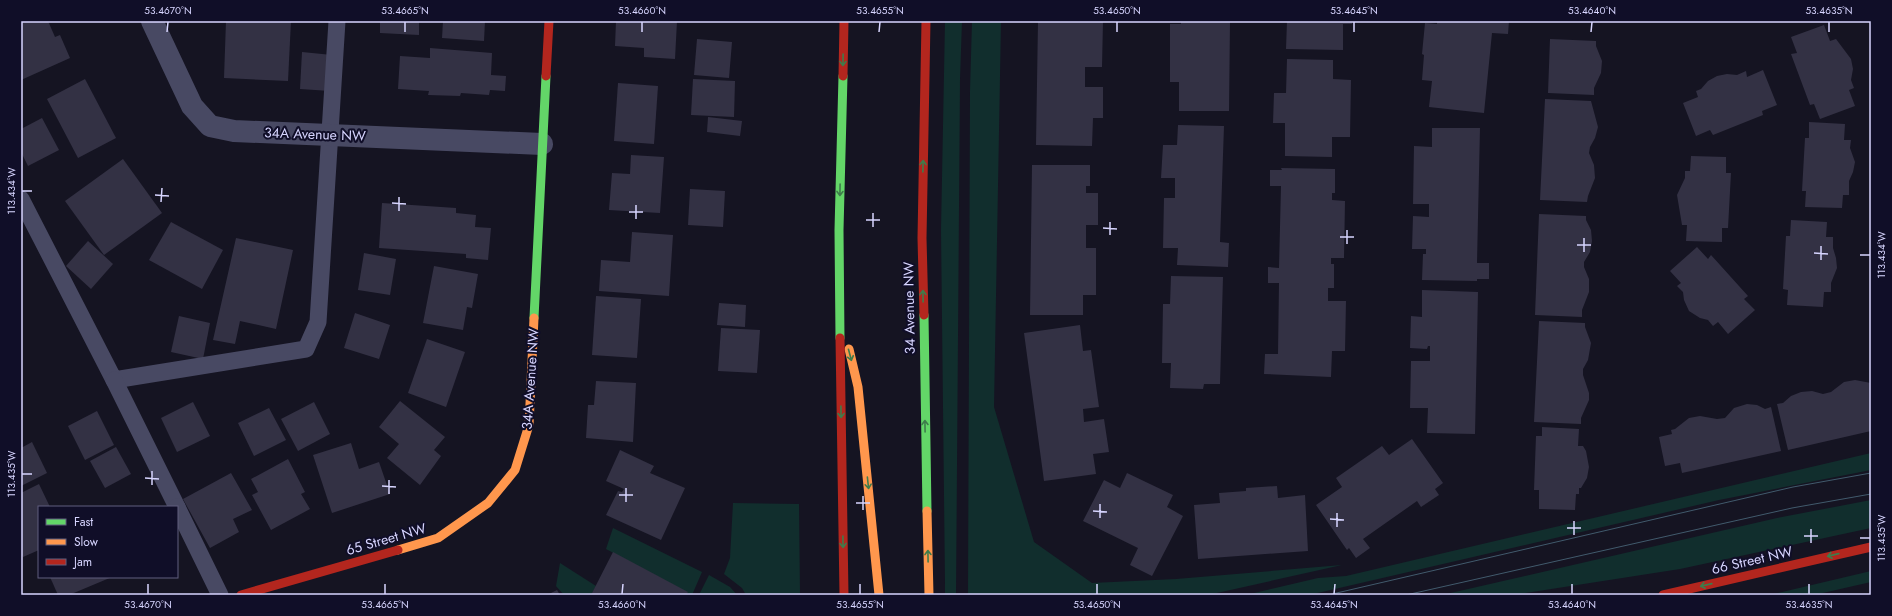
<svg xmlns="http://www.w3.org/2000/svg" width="1892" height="616" font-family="Jost,sans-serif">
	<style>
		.green { fill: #112e2d }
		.building { fill: #333144 }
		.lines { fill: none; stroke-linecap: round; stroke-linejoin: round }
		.lane { stroke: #484963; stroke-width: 17 }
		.street { stroke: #484963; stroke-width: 22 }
		.fast { stroke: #63d668; stroke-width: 9 }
		.slow { stroke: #ff974d; stroke-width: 9 }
		.jam { stroke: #b3261e; stroke-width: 9 }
		.tram { stroke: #415a6c; stroke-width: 1 }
		.oneway { stroke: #3e7c4b }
		.ticks { fill: none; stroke: #d7d5ff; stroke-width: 1.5 }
		.labels { text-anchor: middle; stroke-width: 4; stroke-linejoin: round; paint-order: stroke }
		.street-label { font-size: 14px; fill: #d7d5ff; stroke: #100e28 }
		.neatline { fill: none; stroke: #d7d5ff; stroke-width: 1.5 }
		.ticks-label { font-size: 10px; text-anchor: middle; fill: #d7d5ff }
	</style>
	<rect width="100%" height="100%" fill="#151422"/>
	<g class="green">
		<polygon points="945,21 962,21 960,79 956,595 945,595 945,584 941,230"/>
		<polygon points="972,21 1001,21 994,407 1034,542 1092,583 1176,579 1342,565 1208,595 968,595 970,91"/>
		<polygon points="1871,453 1871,470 1719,500 1309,595 1246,595 1318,578 1346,576"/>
		<polygon points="1871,500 1871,528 1680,569 1513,595 1442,595 1777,518"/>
		<polygon points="733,503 799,504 800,595 746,595 742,588 724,574 730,558"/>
		<polygon points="613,528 702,572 692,595 686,595 687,592 606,549"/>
		<polygon points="560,563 596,586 591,595 564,595 556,586"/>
		<polygon points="1871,571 1871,582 1814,595 1769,595"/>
		<polygon points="709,575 730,587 737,595 699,595"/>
	</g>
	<g class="building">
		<polygon points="21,21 48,21 55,37 60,35 70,58 21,80"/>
		<polygon points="226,21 291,21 288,81 224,78"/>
		<polygon points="380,21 419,21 419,35 380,33"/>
		<polygon points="443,21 485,21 484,41 442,38"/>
		<polygon points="616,21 677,21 675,59 644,57 644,48 615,46"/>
		<polygon points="1038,21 1103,21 1102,67 1085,67 1085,87 1103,87 1103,118 1093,118 1092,146 1036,145"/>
		<polygon points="1181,21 1230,21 1229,111 1179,111 1179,82 1170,82 1170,24 1181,24"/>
		<polygon points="1287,21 1352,21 1352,24 1343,24 1343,50 1286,49"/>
		<polygon points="1437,21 1509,21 1508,34 1492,33 1484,113 1429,107 1432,81 1422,80 1424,55 1422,54 1425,23 1437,24"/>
		<polygon points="1824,25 1830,41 1836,39 1851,59 1853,69 1851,80 1854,88 1849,90 1855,106 1820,119 1814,104 1810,105 1791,54 1797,53 1791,37"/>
		<polygon points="697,39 732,42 729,78 694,75"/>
		<polygon points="1550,39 1596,41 1596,46 1602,61 1601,73 1594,88 1594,95 1548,93"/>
		<polygon points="430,48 492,53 491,75 506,76 505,91 490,90 489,95 461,93 460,96 428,95 429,91 398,89 400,56 430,58"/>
		<polygon points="302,52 332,55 330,91 300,89"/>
		<polygon points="1287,59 1333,60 1333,79 1351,80 1350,137 1332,137 1332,157 1285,156 1285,123 1273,123 1274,93 1286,93"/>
		<polygon points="1763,70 1777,105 1762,111 1763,115 1713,135 1710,130 1696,136 1683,103 1698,97 1696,91 1701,89 1708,81 1717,76 1727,74 1737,75 1746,71 1747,77"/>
		<polygon points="85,79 116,138 78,158 47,99"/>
		<polygon points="693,79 735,81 734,117 691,115"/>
		<polygon points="618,83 658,86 654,144 614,141"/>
		<polygon points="1545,99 1591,101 1598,127 1595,138 1590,147 1589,153 1594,165 1595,178 1588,196 1587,202 1540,200"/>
		<polygon points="708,117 742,121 740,136 707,132"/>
		<polygon points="42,118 59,150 28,166 21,152 21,129"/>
		<polygon points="1809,122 1845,124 1844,140 1851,140 1850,148 1855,162 1853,172 1849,181 1849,195 1843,195 1842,208 1805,207 1806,191 1802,191 1805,138 1809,138"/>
		<polygon points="1178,125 1224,126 1220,242 1229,243 1228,267 1177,265 1178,248 1163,248 1164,198 1175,198 1175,178 1161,178 1163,145 1177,145"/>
		<polygon points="1432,128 1480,128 1477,263 1489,263 1489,279 1477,279 1477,281 1422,280 1423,254 1426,254 1426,249 1412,249 1413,216 1429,217 1429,204 1413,204 1414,146 1432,147"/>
		<polygon points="631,155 664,157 660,213 609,210 612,173 630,174"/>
		<polygon points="1691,156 1726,157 1726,173 1731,173 1728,228 1722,228 1722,242 1686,241 1687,225 1682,225 1677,195 1685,178 1685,171 1690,171"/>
		<polygon points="123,159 162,213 104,255 65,201"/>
		<polygon points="1032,165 1090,165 1090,186 1086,186 1086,193 1098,193 1098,225 1086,225 1086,248 1096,248 1096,295 1083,295 1083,315 1030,315"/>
		<polygon points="1281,168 1335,169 1335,193 1332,193 1332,200 1345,201 1344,258 1331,258 1331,264 1334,264 1334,288 1328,288 1328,301 1346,301 1345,351 1332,351 1331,377 1264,374 1265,354 1278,354 1279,283 1268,283 1268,267 1279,268 1281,186 1270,186 1270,170 1282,170"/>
		<polygon points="690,189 725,191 723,227 688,225"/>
		<polygon points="382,203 456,208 456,213 476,215 475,227 491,228 488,260 466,258 466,254 379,248"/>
		<polygon points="1539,214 1586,216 1586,220 1591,230 1592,241 1590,252 1584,262 1584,267 1589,279 1589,292 1582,310 1582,317 1535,315"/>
		<polygon points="1791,220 1827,222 1826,237 1833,237 1833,248 1836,258 1837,268 1831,283 1831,292 1824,292 1823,307 1787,305 1788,290 1783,289 1786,236 1790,236"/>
		<polygon points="171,222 223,250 202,289 149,260"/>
		<polygon points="632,232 673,235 669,296 599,291 601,260 630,262"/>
		<polygon points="236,238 293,250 276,329 240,321 235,344 213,340"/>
		<polygon points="88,241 113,264 91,289 66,266"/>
		<polygon points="1697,247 1708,259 1711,255 1748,296 1744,299 1755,310 1728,334 1718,322 1713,326 1708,320 1700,318 1689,311 1684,300 1683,292 1677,286 1681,283 1670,271"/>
		<polygon points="364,253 396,259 390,295 358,290"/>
		<polygon points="434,266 478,274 472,308 467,307 463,330 423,323"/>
		<polygon points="1171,276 1223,277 1220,384 1204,384 1203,389 1170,388 1171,363 1162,363 1163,304 1170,304"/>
		<polygon points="1422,290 1478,292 1475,434 1427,433 1428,408 1410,408 1411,361 1430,361 1430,346 1428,346 1427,349 1410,348 1411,316 1422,317"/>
		<polygon points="596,296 641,299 637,358 592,355"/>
		<polygon points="719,303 746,305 745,327 717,325"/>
		<polygon points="355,313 390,325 379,359 344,348"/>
		<polygon points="179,316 210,323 203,359 171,352"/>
		<polygon points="1539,321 1585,323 1585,327 1591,343 1588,360 1583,369 1583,375 1589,393 1589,400 1581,418 1581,424 1534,422"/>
		<polygon points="1080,325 1083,351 1091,350 1099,407 1083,409 1084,422 1104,419 1109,452 1093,454 1096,474 1044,481 1024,333"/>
		<polygon points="721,328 760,330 757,373 718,371"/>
		<polygon points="427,339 465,352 446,407 408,393"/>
		<polygon points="1855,380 1871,383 1871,431 1788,450 1777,404 1783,403 1791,396 1801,392 1812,391 1823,394 1831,392 1844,382"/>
		<polygon points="596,381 636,383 633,442 586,438 588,405 594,405"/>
		<polygon points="400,401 445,437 434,450 441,456 420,485 387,458 399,444 379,427"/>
		<polygon points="193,402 210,436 177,452 161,418"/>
		<polygon points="314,402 330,434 298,451 281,419"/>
		<polygon points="1747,404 1757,405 1765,409 1771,407 1781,451 1682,473 1680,463 1665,466 1659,437 1672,434 1671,430 1675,429 1689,418 1700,416 1717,419 1725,418 1734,408"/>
		<polygon points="269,408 286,440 254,456 238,423"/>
		<polygon points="97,411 114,445 85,460 68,426"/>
		<polygon points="1542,427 1579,429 1578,446 1583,446 1586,451 1589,467 1587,478 1581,488 1579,488 1579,494 1576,494 1575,510 1539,509 1539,490 1534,490 1536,436 1542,436"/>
		<polygon points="1412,439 1443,483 1435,489 1439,495 1421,507 1417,501 1363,539 1370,548 1356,558 1349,548 1347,550 1316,505 1342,487 1336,478 1382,446 1389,455"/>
		<polygon points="32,442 47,473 21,486 21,448"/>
		<polygon points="351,443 359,469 379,462 390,494 332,513 313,455"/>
		<polygon points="116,447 131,474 105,488 90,461"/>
		<polygon points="620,450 654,466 650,473 685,488 661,540 606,515 618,491 622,492 624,489 606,481"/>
		<polygon points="288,459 305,492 301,494 310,509 271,530 252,495 258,492 251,479"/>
		<polygon points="231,473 252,510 233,519 239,532 210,548 183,499"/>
		<polygon points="1127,473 1173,495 1167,507 1183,516 1152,576 1130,565 1138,548 1083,521 1104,480 1120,488"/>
		<polygon points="39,484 50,507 39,507 39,550 23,557 21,553 21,493"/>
		<polygon points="1277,486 1278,498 1305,495 1308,551 1198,559 1194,505 1220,503 1219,493 1246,491 1246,488"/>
		<polygon points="613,552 688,592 686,595 591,595"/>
		<polygon points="50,577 112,577 69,595 58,595"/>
		<polygon points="557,590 560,595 547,595"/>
	</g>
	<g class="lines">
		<g class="lane">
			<polyline points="21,199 114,380 306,349 318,322 337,21"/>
			<polyline points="114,380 177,507"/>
			<polyline points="177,507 220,595"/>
		</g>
		<polyline class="street" points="152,21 192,106 210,126 234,131 542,144"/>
		<g class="fast">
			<polyline points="924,315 927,511"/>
			<polyline points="534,318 546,76"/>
			<polyline points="840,338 839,230 843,76"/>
		</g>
		<g class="slow">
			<polyline points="849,349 858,387 879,595"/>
			<polyline points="927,511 929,595"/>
			<polyline points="398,550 438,538 488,503 515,470 529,425 534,318"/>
		</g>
		<g class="jam">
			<polyline points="546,76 549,21"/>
			<polyline points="843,76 844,21"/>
			<polyline points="924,315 922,238 926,21"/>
			<polyline points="840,338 844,595"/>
			<polyline points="241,595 398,550"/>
			<polyline points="1663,595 1871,547"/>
		</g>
		<g class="tram">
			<polyline points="1328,595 1793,487 1871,473"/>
			<polyline points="1406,595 1792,508 1871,494"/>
		</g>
	</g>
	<defs><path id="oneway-shaft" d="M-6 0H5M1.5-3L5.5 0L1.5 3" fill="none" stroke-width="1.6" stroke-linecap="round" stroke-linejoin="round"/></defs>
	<g class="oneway">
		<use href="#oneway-shaft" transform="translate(843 60) rotate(91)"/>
		<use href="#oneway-shaft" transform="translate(923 166) rotate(-89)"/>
		<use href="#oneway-shaft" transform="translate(840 190) rotate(91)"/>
		<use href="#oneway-shaft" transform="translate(923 296) rotate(-91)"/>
		<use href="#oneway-shaft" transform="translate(850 355) rotate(75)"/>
		<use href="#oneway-shaft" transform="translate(841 412) rotate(89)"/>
		<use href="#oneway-shaft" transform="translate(925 426) rotate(-91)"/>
		<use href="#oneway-shaft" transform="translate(868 483) rotate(84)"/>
		<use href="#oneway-shaft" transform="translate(843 542) rotate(89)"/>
		<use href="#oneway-shaft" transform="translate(1833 555) rotate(167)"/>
		<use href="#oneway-shaft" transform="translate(928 556) rotate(-91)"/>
		<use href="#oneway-shaft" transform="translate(1706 585) rotate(167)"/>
	</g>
	<path class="ticks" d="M 167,32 L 168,22M 405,32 L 405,22M 642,32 L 642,22M 879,32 L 880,22M 1117,32 L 1117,22M 1354,32 L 1354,22M 1591,32 L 1592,22M 1829,32 L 1829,22M 22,191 L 32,191M 155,195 L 169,196M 161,202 L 162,188M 392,203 L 406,204M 399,211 L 399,197M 629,212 L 643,212M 636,219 L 636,205M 866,220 L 880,220M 873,227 L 873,213M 1103,228 L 1117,229M 1110,235 L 1110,222M 1340,237 L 1354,237M 1347,244 L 1347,230M 1577,245 L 1591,245M 1584,252 L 1584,238M 1814,253 L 1828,254M 1860,255 L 1870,255M 1821,260 L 1821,246M 22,474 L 32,474M 145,478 L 159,479M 152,485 L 152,471M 382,486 L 396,487M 389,494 L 389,480M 619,495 L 633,495M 626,502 L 626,488M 856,503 L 870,503M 863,510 L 863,496M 1093,511 L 1107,512M 1100,518 L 1100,504M 1330,519 L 1344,520M 1337,527 L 1337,513M 1567,528 L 1581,528M 1574,535 L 1574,521M 1804,536 L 1818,536M 1860,538 L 1870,538M 1811,543 L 1811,529M 148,594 L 148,584M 385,594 L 385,584M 622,594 L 623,584M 860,594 L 860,584M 1097,594 L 1097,584M 1334,594 L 1335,584M 1572,594 L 1572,584M 1809,594 L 1809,584"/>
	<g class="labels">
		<g class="street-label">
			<text transform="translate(315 134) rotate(2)" y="5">34A Avenue NW</text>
			<text transform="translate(909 308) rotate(-91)" y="5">34 Avenue NW</text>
			<text transform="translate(530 379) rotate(-86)" y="5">34A Avenue NW</text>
			<text transform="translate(386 539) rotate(-16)" y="5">65 Street NW</text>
			<text transform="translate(1752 560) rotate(-13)" y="5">66 Street NW</text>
		</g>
	</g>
	<rect width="1892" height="616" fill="none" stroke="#100e28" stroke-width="44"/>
	<rect x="38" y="506" width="140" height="72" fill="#100e28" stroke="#605e7e"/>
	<rect x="46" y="519" width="20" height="6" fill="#63d668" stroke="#605e7e"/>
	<text x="74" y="526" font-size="12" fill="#d7d5ff">Fast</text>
	<rect x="46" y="539" width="20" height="6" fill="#ff974d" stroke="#605e7e"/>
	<text x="74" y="546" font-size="12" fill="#d7d5ff">Slow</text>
	<rect x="46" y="559" width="20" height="6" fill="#b3261e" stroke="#605e7e"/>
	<text x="74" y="566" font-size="12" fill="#d7d5ff">Jam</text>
	<rect x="22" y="22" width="1848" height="572" class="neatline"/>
	<g class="ticks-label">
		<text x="168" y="14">53.4670°N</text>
		<text x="405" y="14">53.4665°N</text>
		<text x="642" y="14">53.4660°N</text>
		<text x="880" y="14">53.4655°N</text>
		<text x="1117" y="14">53.4650°N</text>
		<text x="1354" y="14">53.4645°N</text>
		<text x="1592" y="14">53.4640°N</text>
		<text x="1829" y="14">53.4635°N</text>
		<text transform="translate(11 191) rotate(-90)" y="4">113.434°W</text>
		<text transform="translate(1881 255) rotate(-90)" y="4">113.434°W</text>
		<text transform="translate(11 474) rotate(-90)" y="4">113.435°W</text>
		<text transform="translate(1881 538) rotate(-90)" y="4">113.435°W</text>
		<text x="148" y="608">53.4670°N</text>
		<text x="385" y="608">53.4665°N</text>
		<text x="622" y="608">53.4660°N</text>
		<text x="860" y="608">53.4655°N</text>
		<text x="1097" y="608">53.4650°N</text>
		<text x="1334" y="608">53.4645°N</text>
		<text x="1572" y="608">53.4640°N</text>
		<text x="1809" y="608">53.4635°N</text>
	</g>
</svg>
